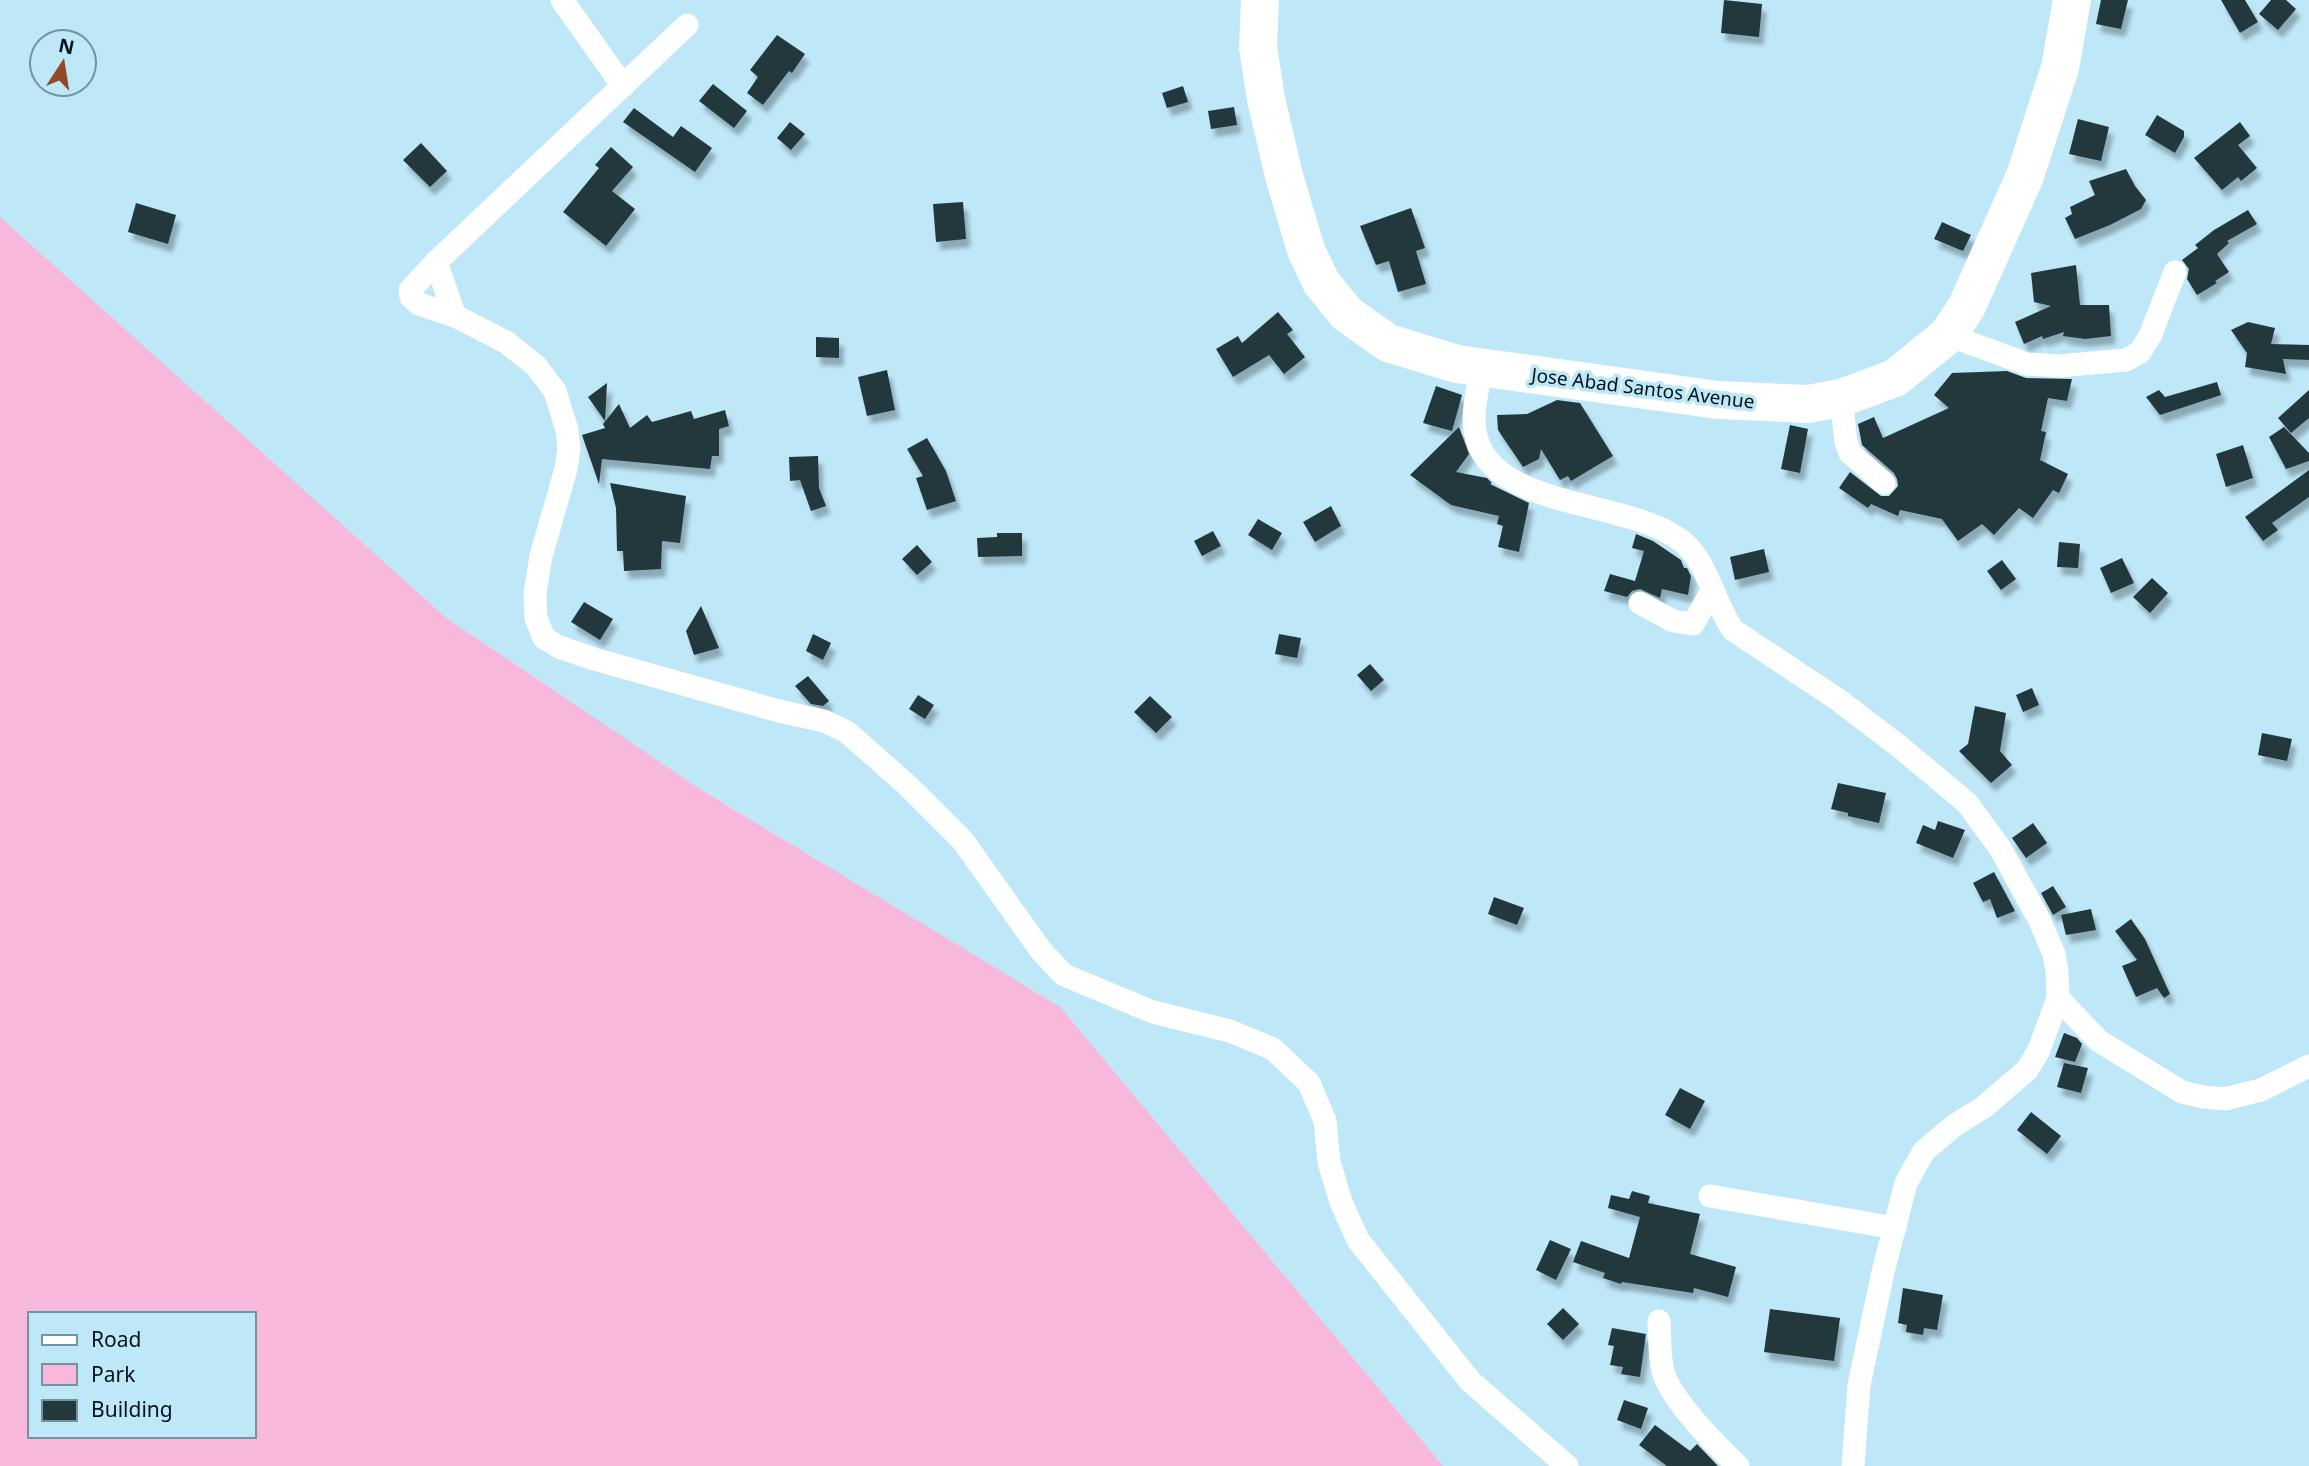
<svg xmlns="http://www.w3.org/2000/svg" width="2309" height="1466" font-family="'Noto Sans',sans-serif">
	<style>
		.green { fill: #f8b8dc; fill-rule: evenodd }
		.building { fill: #23393c; filter: url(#shadow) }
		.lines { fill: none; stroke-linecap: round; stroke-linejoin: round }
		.minor { stroke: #fff; stroke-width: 23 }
		.trunk { stroke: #fff; stroke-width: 38 }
		.labels { text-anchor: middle; stroke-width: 7; stroke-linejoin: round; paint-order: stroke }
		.street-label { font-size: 19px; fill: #01141c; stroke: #bee7f8 }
	</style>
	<defs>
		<filter id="shadow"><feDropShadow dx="4.5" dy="8" stdDeviation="2" flood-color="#0004"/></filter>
	</defs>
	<rect width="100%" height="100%" fill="#bee7f8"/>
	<path class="green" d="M 0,217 L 445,617 L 698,788 L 1060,1007 L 1443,1466 L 0,1466 ZM 30,1314 L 254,1314 L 254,1436 L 30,1436 Z"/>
	<g class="building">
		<polygon points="1724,0 1762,4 1759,37 1721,33"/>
		<polygon points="2101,0 2128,0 2121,29 2096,24"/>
		<polygon points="2221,0 2245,0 2258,22 2240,33"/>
		<polygon points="2271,0 2286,0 2296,9 2278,30 2259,14"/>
		<polygon points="777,35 805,54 792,73 789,71 763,105 747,93 758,77 750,70"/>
		<polygon points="713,84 747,111 734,128 699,101"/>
		<polygon points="1183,86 1188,102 1167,108 1162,93"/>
		<polygon points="1234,107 1237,125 1211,129 1208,111"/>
		<polygon points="634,108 673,137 681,126 712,148 695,172 623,122"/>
		<polygon points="2157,115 2184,131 2184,137 2175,153 2145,135"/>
		<polygon points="2078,119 2109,127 2101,161 2069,154"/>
		<polygon points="790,122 805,134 791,150 777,138"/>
		<polygon points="2240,122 2250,136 2238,145 2257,168 2241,181 2238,177 2222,190 2194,158"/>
		<polygon points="421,143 447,171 430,187 403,160"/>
		<polygon points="611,147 633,167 612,191 635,209 606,246 563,212 599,168 595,165"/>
		<polygon points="2126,169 2135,186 2146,200 2141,209 2110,225 2075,239 2065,218 2072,214 2070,207 2095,195 2089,181"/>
		<polygon points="963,202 966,239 936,242 933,204"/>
		<polygon points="136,203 176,215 168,244 128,232"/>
		<polygon points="1411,208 1425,248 1416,251 1426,284 1398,292 1389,261 1376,265 1360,226"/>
		<polygon points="2248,210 2257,224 2227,241 2229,243 2217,254 2229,272 2215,281 2217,283 2197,295 2187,279 2189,269 2182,260 2198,248 2195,245 2214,230"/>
		<polygon points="1942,222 1971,235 1963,251 1934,239"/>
		<polygon points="2076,265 2080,305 2109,305 2111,336 2085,339 2063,336 2064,332 2043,339 2042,336 2024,344 2015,322 2051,306 2034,302 2031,273"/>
		<polygon points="1278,312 1293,330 1287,334 1305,357 1284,374 1269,355 1233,377 1216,349 1238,336 1242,343"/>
		<polygon points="2248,322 2275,328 2271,344 2309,345 2309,360 2283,359 2286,374 2245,367 2247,353 2231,330"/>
		<polygon points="816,337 839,338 839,358 816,357"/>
		<polygon points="887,370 895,410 867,416 858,377"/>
		<polygon points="2007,371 2026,378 2072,379 2067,401 2048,398 2041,431 2046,432 2040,460 2068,474 2059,493 2053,490 2033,518 2019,508 1994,535 1982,524 1958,541 1942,519 1900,510 1898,516 1871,504 1868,508 1839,488 1850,472 1881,496 1889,496 1898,486 1897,479 1894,473 1862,445 1858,424 1874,417 1883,438 1949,408 1934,395 1952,373"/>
		<polygon points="2217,382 2221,395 2160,415 2146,397 2159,390 2165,397"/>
		<polygon points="607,383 605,421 588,397"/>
		<polygon points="1436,386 1462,395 1452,431 1423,423"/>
		<polygon points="2309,390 2309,418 2291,433 2278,418"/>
		<polygon points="1557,400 1580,403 1613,456 1571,481 1568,476 1560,480 1541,449 1539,459 1523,467 1498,430 1497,415 1527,414"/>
		<polygon points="619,404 630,428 647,415 652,422 691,411 694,419 725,410 729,426 719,429 719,456 712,456 710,469 602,459 599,484 582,435 605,428 603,424"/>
		<polygon points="1790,425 1808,429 1800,473 1781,469"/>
		<polygon points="1459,427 1469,454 1456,472 1487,478 1492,483 1490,484 1529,503 1519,552 1498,547 1503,526 1497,524 1499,516 1451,505 1410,475"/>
		<polygon points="2284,427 2309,453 2309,461 2286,469 2269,437"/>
		<polygon points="927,438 946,471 956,501 927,510 916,478 923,476 907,449"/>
		<polygon points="2243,445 2253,478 2226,487 2216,454"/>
		<polygon points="818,456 819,488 826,506 811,511 800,480 790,481 789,457"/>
		<polygon points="2309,470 2309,497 2272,523 2278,530 2263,541 2245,517"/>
		<polygon points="610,483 686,496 680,543 662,541 661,569 624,571 623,551 617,551 616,508"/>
		<polygon points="1331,506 1341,526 1315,542 1303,522"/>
		<polygon points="1258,519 1282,533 1272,550 1248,535"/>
		<polygon points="1213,531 1221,546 1202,556 1194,541"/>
		<polygon points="997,533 1022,533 1022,556 978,557 977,538 997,537"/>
		<polygon points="1636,534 1653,541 1681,560 1684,568 1687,568 1691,576 1688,595 1662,589 1660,598 1640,589 1632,591 1627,597 1604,591 1610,574 1635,581 1644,551 1632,548"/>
		<polygon points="2059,542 2080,544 2078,568 2057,567"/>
		<polygon points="917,545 932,562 917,575 902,559"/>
		<polygon points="1764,549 1769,572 1735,580 1730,557"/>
		<polygon points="2122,558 2134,583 2111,593 2100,568"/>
		<polygon points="2002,560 2016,579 2001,590 1987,571"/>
		<polygon points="2152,578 2168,593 2150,613 2133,597"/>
		<polygon points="584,602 613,619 600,640 571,622"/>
		<polygon points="701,606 719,648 694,655 686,631"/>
		<polygon points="813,634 831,643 823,660 806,651"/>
		<polygon points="1279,634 1301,638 1297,658 1275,654"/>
		<polygon points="1370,664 1384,680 1371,691 1357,675"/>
		<polygon points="808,676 829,701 823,706 811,704 795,686"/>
		<polygon points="2032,688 2039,705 2023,712 2016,695"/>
		<polygon points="918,695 934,705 925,719 909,709"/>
		<polygon points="1150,696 1172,717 1156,733 1134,712"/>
		<polygon points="1975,706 2006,713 2000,751 2012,765 1991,783 1959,751 1968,744"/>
		<polygon points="2262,733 2292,739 2287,761 2258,755"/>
		<polygon points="1838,783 1886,793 1879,823 1848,816 1848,813 1831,809"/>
		<polygon points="1938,821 1965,830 1953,858 1916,843 1923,825 1935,830"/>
		<polygon points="2033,823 2047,843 2026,858 2012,838"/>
		<polygon points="1994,872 2015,911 1997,918 1990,899 1983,902 1973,883"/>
		<polygon points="2053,886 2066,907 2053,915 2041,893"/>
		<polygon points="1494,897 1524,908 1517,925 1488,914"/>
		<polygon points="2091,909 2096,930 2066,935 2061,915"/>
		<polygon points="2131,919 2145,939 2170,994 2164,998 2157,988 2136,997 2122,966 2137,960 2115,931"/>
		<polygon points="2064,1033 2077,1038 2082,1044 2075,1062 2055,1057"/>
		<polygon points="2064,1063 2088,1068 2081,1093 2057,1087"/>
		<polygon points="1680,1088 1705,1101 1690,1129 1665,1115"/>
		<polygon points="2031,1112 2061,1136 2047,1154 2017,1130"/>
		<polygon points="1632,1191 1650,1196 1648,1203 1700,1214 1690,1254 1736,1267 1728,1297 1694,1288 1693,1293 1622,1282 1621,1284 1603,1278 1605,1273 1573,1262 1581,1241 1629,1258 1640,1217 1608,1208 1611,1195 1629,1199"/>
		<polygon points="1550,1240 1571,1249 1556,1280 1536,1270"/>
		<polygon points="1903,1288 1943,1295 1937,1330 1924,1328 1923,1335 1906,1332 1907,1325 1898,1323"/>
		<polygon points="1563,1308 1579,1324 1563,1340 1547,1324"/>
		<polygon points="1770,1309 1840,1318 1834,1361 1764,1352"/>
		<polygon points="1612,1328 1646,1334 1640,1377 1621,1374 1623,1367 1610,1365 1614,1346 1608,1345"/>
		<polygon points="1624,1400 1648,1408 1641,1429 1617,1420"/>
		<polygon points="1655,1425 1690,1451 1697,1444 1718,1466 1667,1466 1639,1445"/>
	</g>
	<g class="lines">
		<g class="minor">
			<polyline points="562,0 623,86"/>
			<polyline points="687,25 436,262 410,290 411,297 419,304 455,316 506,342 536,366 555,391 567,430 569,449 566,469 541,556 535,593 536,618 544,638 559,647 594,659 779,711 824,721 847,732 907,785 963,841 1042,952 1064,975 1153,1012 1230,1031 1273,1049 1309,1083 1325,1121 1329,1162 1341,1202 1358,1240 1470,1381 1567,1466"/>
			<polyline points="436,262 455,316"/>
			<polyline points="1948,335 2027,364 2059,366 2126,360 2140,352 2150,336 2175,272"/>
			<path d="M 1482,367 C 1478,387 1472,411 1475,431 C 1487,511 1630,498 1683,542 C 1708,563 1714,603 1733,630 L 1837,699 L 1900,747 L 1967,803 L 2000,848 L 2039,919 L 2054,954 L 2057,971 L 2058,998 L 2039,1050 L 2027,1070 L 1984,1107 L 1955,1125 L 1924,1151 L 1906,1183 L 1883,1272 L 1859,1385 L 1853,1466"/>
			<polyline points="1841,398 1846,442 1850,453 1884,483"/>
			<polyline points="1640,603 1673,621 1693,624 1712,591"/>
			<polyline points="2058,998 2099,1041 2182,1092 2203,1097 2225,1099 2261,1090 2309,1066"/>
			<polyline points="1710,1196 1895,1228"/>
			<path d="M 1659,1321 C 1660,1337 1659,1355 1663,1371 C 1670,1399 1716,1445 1738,1466"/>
		</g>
		<polyline class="trunk" points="1260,0 1258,47 1266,99 1284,176 1306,250 1321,282 1347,314 1388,343 1457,364 1718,400 1808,404 1841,398 1895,378 1948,335 1967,306 2025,176 2060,68 2072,0"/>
	</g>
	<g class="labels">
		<g class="street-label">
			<text transform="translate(1643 388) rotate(7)" y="7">Jose Abad Santos Avenue</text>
		</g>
	</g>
	<rect x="28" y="1312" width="228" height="126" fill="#bee7f8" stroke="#7293a0" stroke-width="2"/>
	<rect x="42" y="1335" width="35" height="10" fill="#ffffff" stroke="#7293a0" stroke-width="2"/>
	<text x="91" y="1347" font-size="21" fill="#01141c">Road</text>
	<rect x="42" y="1364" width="35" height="21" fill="#f8b8dc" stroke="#7293a0" stroke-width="2"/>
	<text x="91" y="1382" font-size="21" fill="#01141c">Park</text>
	<rect x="42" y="1400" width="35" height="21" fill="#23393c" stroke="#7293a0" stroke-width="2"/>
	<text x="91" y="1417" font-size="21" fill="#01141c">Building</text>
	<g transform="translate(63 63) rotate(12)"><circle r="33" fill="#bee7f8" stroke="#7293a0" stroke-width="2"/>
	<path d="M0-5L12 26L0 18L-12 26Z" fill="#914927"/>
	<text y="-10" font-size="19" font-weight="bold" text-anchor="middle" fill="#01141c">N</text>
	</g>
</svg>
